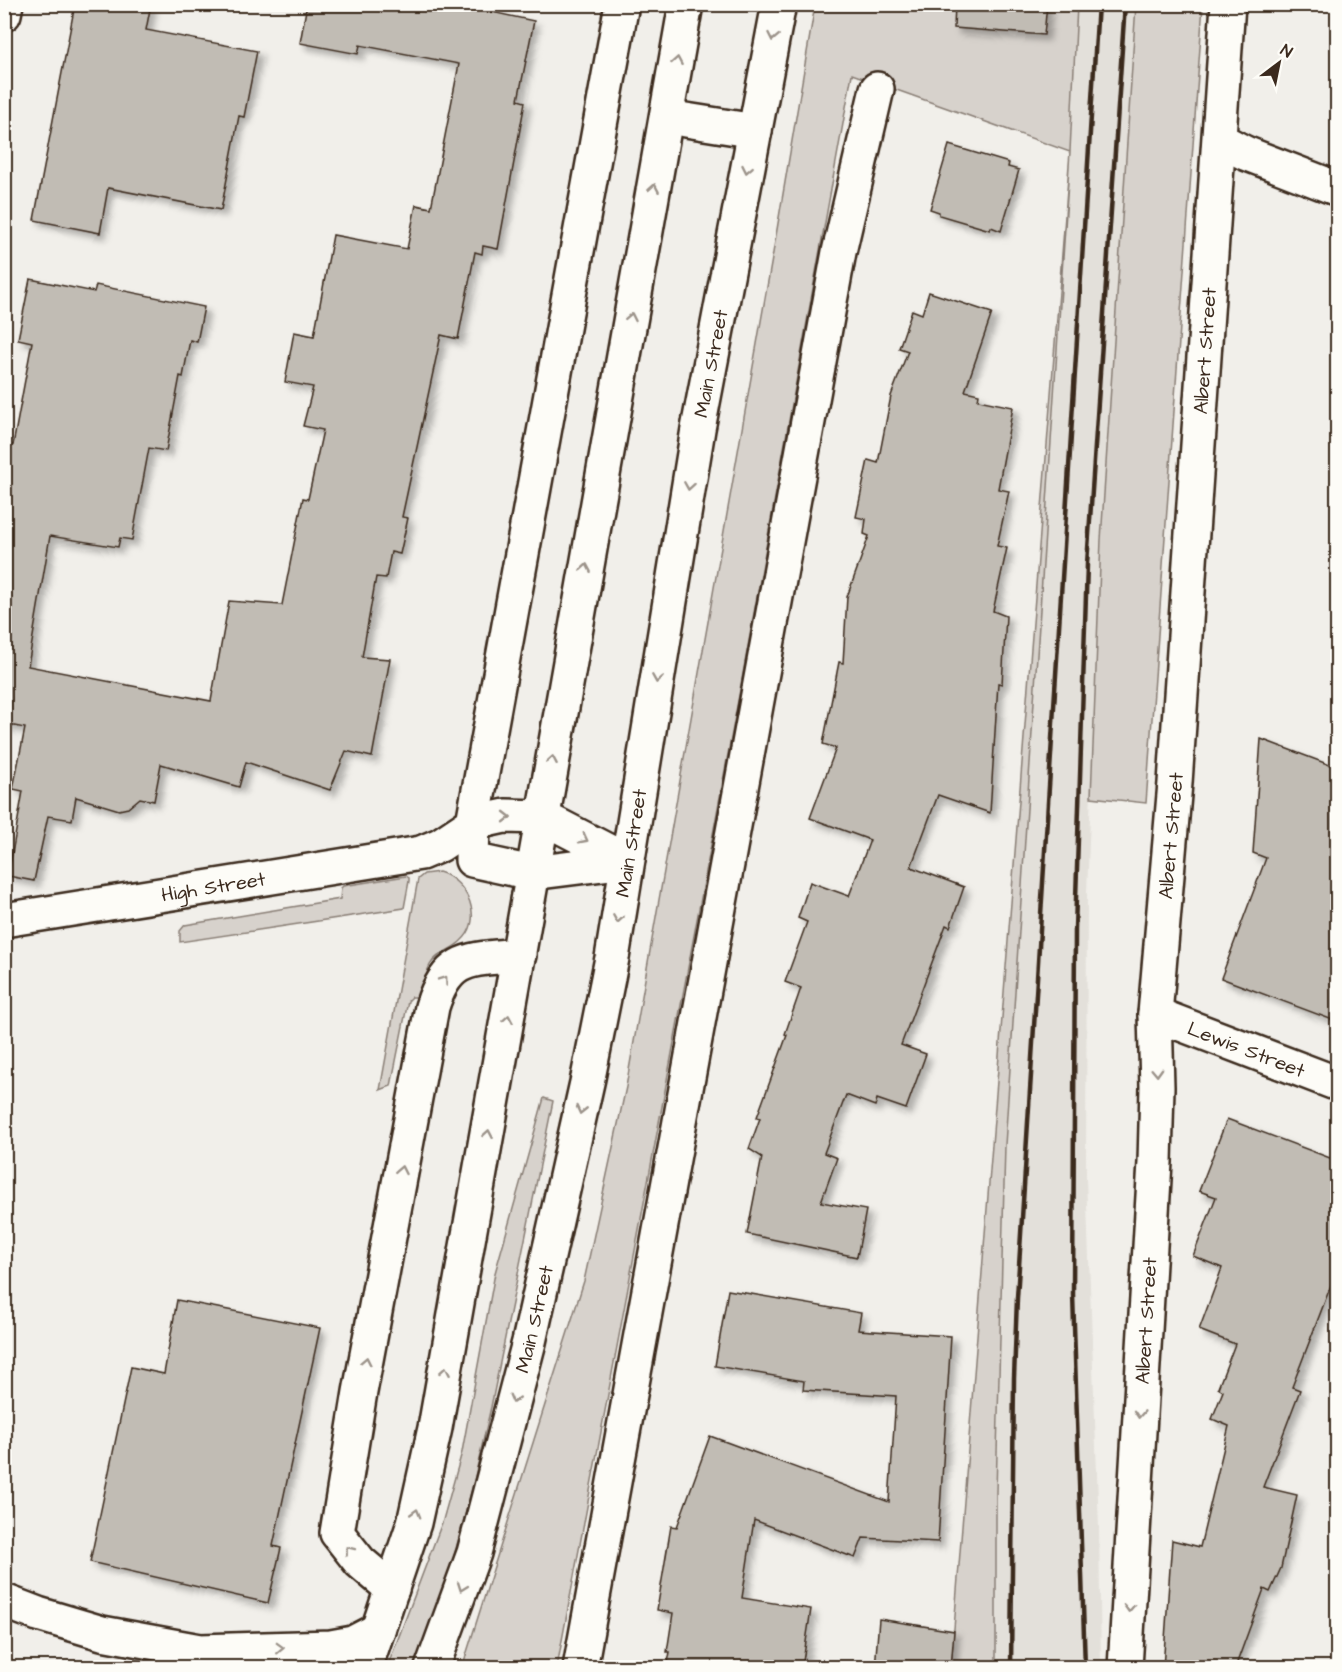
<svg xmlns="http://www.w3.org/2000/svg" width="1342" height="1672" font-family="'Architects Daughter',sans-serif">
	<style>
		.built { fill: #e3e0da }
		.green { fill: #d7d2cc; stroke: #897e75; stroke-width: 1.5 }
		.building { fill: #c1bcb4; stroke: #3b2a1e; stroke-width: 1.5; filter: url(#shadow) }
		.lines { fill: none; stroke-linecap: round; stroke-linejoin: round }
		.minor-casing { stroke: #3b2a1e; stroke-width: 38 }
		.tertiary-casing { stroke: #3b2a1e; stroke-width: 38 }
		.trunk-casing { stroke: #3b2a1e; stroke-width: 38 }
		.minor { stroke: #fdfcf7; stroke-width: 33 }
		.tertiary { stroke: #fdfcf7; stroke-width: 33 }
		.trunk { stroke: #fdfcf7; stroke-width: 33 }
		.rail { stroke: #3b2a1e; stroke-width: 4.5 }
		.oneway { stroke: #9c938a }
		.labels { text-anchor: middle; stroke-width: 6; stroke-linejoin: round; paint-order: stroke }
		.street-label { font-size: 20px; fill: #3b2a1e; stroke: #fdfcf7 }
	</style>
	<defs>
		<filter id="shadow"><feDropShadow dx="5.5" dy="5.5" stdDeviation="3" flood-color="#0004"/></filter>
	</defs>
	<rect width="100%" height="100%" fill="#f1efea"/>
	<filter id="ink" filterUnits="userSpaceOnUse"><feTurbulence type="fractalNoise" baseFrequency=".0167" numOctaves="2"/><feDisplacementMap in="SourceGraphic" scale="12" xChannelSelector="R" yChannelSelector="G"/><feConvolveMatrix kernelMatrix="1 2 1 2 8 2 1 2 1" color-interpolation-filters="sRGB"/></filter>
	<g filter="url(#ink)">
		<polygon class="built" points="1077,5 1136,5 1101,540 1087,893 1086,1178 1099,1528 1101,1667 996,1668 996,1492 1005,1145 1070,151"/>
		<g class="green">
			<polygon points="815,5 1077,5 1070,151 1005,1145 996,1492 996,1667 951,1667 1070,152 852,74 740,690 557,1667 462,1668 584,1281 626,1087 773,253"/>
			<polygon points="1136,5 1203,5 1146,803 1091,797 1101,540"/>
			<path d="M 439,872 C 467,880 486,920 460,942 C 451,950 436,954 430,965 C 425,974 424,987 422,997 L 412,997 L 408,1001 L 391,1086 L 380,1090 L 418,879 L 424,874 Z"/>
			<polygon points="406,876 409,878 409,881 404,908 180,942 180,931 185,925 340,899 341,888 343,886"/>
			<polygon points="544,1098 553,1101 491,1407 473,1485 454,1556 415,1667 387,1668 443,1520 462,1452 495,1273"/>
		</g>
		<g class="building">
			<polygon points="75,4 151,4 146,30 257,51 244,117 239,116 221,210 108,188 100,233 34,220"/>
			<polygon points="307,4 488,4 487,11 534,21 518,100 525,102 498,249 483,246 482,254 475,252 458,339 441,335 402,517 408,518 400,554 391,552 386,578 376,577 362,657 390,659 372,757 346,751 330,790 246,762 239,787 161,764 154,801 140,798 128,808 119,810 76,797 72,820 48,816 34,881 8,876 23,791 13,789 25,728 4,724 4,443 13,445 32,342 18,339 30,279 94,292 96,285 204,307 197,342 190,340 183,377 180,376 166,451 149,448 132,540 120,538 118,547 50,536 28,666 211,701 229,601 282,605 303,498 308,499 323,430 303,426 313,387 285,382 294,332 314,336 333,235 407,249 416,205 431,208 459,64 360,45 358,54 300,43"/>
			<polygon points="955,4 1047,4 1044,35 954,28"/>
			<polygon points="949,145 1009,163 1008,167 1019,170 1001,231 991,227 990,230 939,215 939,212 930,209"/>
			<polygon points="929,292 992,313 965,391 979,394 978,400 1013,407 998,489 1009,491 997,546 1007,548 993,611 1006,616 1002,684 998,683 990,813 938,795 911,867 964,887 950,927 946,925 901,1045 926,1054 906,1109 877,1099 875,1106 846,1095 824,1153 837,1158 821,1202 866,1210 857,1257 747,1234 762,1157 749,1149 760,1118 757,1117 787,1035 785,1034 801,988 785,982 807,922 798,918 810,882 849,896 870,840 810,818 836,748 823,744 839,662 843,663 847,597 869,536 864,534 866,519 856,517 868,460 878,463 891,396 908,351 899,348 912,310 922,314"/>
			<polygon points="1261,739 1338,768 1338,1022 1221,978 1266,858 1253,853"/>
			<polygon points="1227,1119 1338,1161 1338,1267 1292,1387 1300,1390 1263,1487 1297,1495 1281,1568 1270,1592 1264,1589 1235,1668 1163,1668 1172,1540 1200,1547 1229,1426 1212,1419 1223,1391 1218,1388 1235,1344 1199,1330 1222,1268 1193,1256 1216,1197 1199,1191"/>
			<polygon points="728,1290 861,1313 858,1330 951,1336 938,1542 863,1538 855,1558 754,1520 742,1598 811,1609 802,1668 667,1668 670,1652 667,1652 673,1613 657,1610 671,1526 677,1527 710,1436 889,1502 896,1396 803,1390 804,1381 715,1366"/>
			<polygon points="177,1300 320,1328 273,1546 281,1548 268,1603 90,1562 131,1367 164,1374"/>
			<polygon points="879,1619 954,1631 951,1668 875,1668"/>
		</g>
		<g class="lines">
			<g class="minor-casing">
				<g id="minor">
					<polyline points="4,14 6,4"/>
					<polyline points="1220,140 1245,153 1338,189"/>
					<path id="s1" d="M 4,920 L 421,853 L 440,845 L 473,823"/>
					<path id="s2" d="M 1155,1014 L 1338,1084"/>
					<path d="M 392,1589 L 360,1562 L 337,1533 L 360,1392 L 432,1007 C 448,955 471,960 519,955"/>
					<polyline points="4,1601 38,1614 102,1633 200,1651 331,1647 353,1643 378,1630"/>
					<polyline points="580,1668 839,252 877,89"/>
					<path id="s3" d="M 1125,1668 L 1155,1162 L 1157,1087 L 1155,1014 L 1175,783 L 1228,4"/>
				</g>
			</g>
			<g class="tertiary-casing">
				<g id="tertiary">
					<polyline points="473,823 505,816 542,817"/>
					<polyline points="532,873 472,860 473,823 622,4"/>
				</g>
			</g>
			<g class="trunk-casing">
				<g id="trunk">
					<polyline points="667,117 755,131"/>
					<polyline points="542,817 627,861"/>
					<polyline points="532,873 627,861"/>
					<polyline points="365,1668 414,1523 435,1428 686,4"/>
					<path id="s4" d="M 432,1668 L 474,1553 L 529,1342 L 588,1078 L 612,958 L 698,429 L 779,4"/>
				</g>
			</g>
			<use href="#minor" class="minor"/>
			<use href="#tertiary" class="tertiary"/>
			<use href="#trunk" class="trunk"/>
			<g class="rail">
				<polyline points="1011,1668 1014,1378 1017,1298 1098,4"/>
				<polyline points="1085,1668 1073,1294 1075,929 1087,564 1125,4"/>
			</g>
		</g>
		<defs><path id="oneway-chevron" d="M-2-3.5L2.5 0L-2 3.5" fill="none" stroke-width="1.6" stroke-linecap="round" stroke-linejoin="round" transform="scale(1.5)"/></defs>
		<g class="oneway">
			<use href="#oneway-chevron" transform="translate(773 37) rotate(101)"/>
			<use href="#oneway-chevron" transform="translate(677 61) rotate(-80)"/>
			<use href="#oneway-chevron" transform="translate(747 169) rotate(101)"/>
			<use href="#oneway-chevron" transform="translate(654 188) rotate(-80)"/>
			<use href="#oneway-chevron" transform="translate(631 317) rotate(-79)"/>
			<use href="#oneway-chevron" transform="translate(689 486) rotate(99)"/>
			<use href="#oneway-chevron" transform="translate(586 568) rotate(-80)"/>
			<use href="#oneway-chevron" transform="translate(657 679) rotate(99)"/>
			<use href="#oneway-chevron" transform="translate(552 760) rotate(-80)"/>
			<use href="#oneway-chevron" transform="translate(507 817)"/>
			<use href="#oneway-chevron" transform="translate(584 839) rotate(27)"/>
			<use href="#oneway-chevron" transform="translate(618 919) rotate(99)"/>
			<use href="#oneway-chevron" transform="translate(444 980) rotate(-55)"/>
			<use href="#oneway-chevron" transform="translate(508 1019) rotate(-80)"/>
			<use href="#oneway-chevron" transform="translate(1157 1072) rotate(88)"/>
			<use href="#oneway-chevron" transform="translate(581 1110) rotate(103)"/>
			<use href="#oneway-chevron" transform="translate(488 1134) rotate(-80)"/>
			<use href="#oneway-chevron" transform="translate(401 1170) rotate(-79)"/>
			<use href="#oneway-chevron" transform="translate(366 1361) rotate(-79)"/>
			<use href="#oneway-chevron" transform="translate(445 1371) rotate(-80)"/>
			<use href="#oneway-chevron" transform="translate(514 1399) rotate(105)"/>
			<use href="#oneway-chevron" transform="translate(1139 1414) rotate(94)"/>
			<use href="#oneway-chevron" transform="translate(416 1513) rotate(-74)"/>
			<use href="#oneway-chevron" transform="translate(349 1550) rotate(-128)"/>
			<use href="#oneway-chevron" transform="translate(462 1587) rotate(110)"/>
			<use href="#oneway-chevron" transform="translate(1129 1608) rotate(93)"/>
			<use href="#oneway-chevron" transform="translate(280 1648) rotate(-2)"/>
		</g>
	</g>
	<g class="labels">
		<g class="street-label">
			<text dy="7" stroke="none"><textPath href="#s3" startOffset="1320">Albert Street</textPath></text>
			<text dy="7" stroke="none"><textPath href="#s4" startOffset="1336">Main Street</textPath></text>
			<text dy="7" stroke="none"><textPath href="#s3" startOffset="834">Albert Street</textPath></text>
			<text dy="7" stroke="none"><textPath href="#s4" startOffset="850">Main Street</textPath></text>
			<text dy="7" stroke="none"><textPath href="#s1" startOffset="212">High Street</textPath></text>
			<text dy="7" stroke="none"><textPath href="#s2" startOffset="98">Lewis Street</textPath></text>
			<text dy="7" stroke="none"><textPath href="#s4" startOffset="364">Main Street</textPath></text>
			<text dy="7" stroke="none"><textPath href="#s3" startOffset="348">Albert Street</textPath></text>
		</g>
	</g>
	<rect width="1342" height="1672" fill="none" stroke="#fdfcf7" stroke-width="24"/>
	<rect x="12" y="12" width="1318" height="1648" fill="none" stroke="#3b2a1e" stroke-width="2" filter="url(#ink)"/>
	<g transform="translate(1279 63) rotate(32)" stroke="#fdfcf7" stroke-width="4.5" paint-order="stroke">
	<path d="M0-4.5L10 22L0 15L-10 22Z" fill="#3b2a1e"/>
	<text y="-9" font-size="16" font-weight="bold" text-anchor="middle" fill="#3b2a1e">N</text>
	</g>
</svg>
